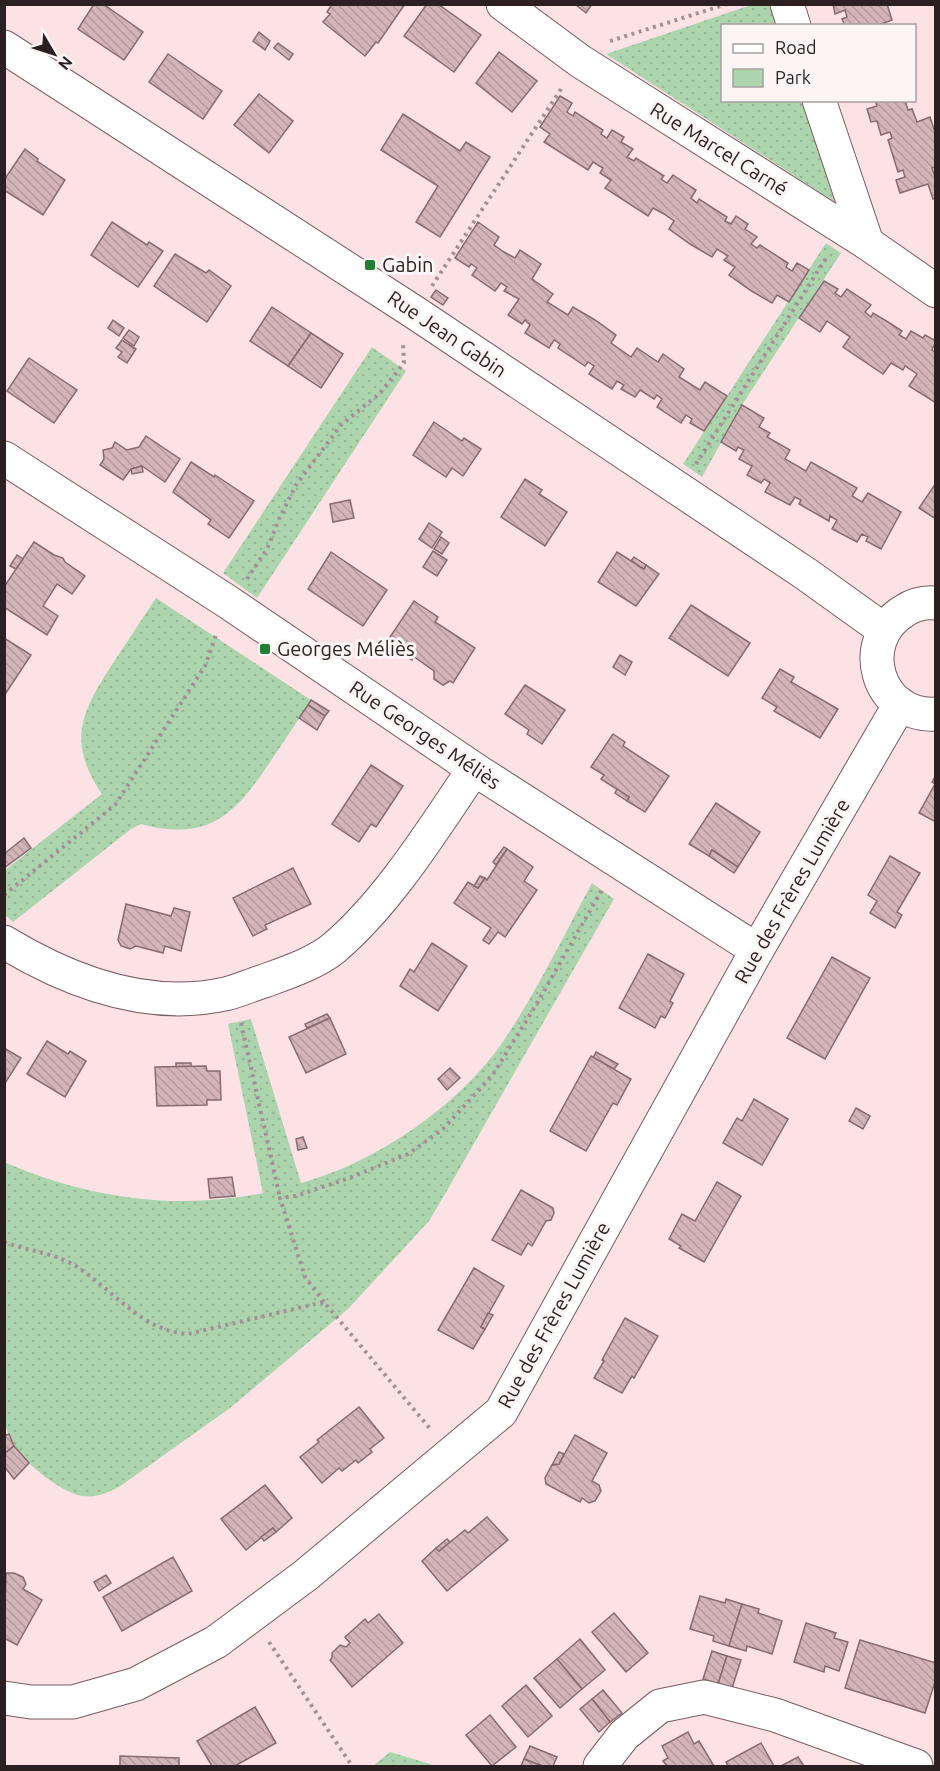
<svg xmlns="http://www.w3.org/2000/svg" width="940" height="1771" font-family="Ubuntu,sans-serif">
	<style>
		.green { fill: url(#green-dots) }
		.building { fill: url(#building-back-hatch); stroke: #886b70; stroke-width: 1.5 }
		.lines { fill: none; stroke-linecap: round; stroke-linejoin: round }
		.minor-casing { stroke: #785c60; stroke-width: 35 }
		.path { stroke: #a59093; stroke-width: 4; stroke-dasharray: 3 4.5; stroke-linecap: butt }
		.minor { stroke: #fff; stroke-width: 33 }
		.poi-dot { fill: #208133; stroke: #fbf5f5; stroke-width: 2 }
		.labels { text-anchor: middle; stroke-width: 6; stroke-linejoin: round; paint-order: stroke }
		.street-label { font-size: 20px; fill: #2b1f21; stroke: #fbf5f5 }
		.poi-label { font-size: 20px; fill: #2b1f21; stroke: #fbf5f5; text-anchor: start }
	</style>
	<defs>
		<pattern id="green-dots" width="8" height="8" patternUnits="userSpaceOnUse" patternTransform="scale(1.5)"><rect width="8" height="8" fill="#acd5ae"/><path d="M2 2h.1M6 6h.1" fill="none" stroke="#94b695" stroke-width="1.8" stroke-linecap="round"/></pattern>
		<pattern id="building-back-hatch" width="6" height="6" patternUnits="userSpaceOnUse" patternTransform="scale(1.5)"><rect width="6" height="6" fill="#d3b4b8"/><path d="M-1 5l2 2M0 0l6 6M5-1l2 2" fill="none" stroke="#b59a9e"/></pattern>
	</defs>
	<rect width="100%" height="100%" fill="#fce2e5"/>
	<g class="green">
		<polygon points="751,5 770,5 777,25 722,26 722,100 803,101 838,204 606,54"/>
		<polygon points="826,243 841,253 742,405 702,477 683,464"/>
		<polygon points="372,347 406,371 257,598 223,573"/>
		<path d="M 156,598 L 311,700 C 298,721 284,741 270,762 C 235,815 208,842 141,824 L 131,829 L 13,922 L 5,915 L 5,870 L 102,794 C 65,740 83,709 115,660 C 129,639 142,619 156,598 Z"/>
		<path d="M 592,883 L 614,899 L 445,1194 L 429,1221 L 348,1309 L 230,1408 L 119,1487 C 107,1493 96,1498 83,1496 C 63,1494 25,1463 14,1446 C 9,1439 7,1429 4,1420 L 4,1162 C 87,1198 175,1211 263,1193 L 228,1024 L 251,1019 L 301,1183 C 378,1162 465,1102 508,1034 C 539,987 565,933 592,883 Z"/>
		<polygon points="390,1752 437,1766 373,1766"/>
	</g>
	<g class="building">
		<polygon points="94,4 103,4 143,32 124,60 78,29"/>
		<polygon points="332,4 405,4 378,43 376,42 365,56 323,22 330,14 327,12"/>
		<polygon points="427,4 438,4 481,35 454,72 404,36"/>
		<polygon points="575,4 592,4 586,13"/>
		<polygon points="833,4 887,4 892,20 876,26 845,26 842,19 847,17 845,10 835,14"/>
		<polygon points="259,32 270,41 265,50 253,41"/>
		<polygon points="278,43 293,54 289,60 274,48"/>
		<polygon points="499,52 537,81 512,112 476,83"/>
		<polygon points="168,54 222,91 203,119 149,82"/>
		<polygon points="259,94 293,121 269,153 234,125"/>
		<polygon points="560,96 572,103 567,112 573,116 575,112 603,130 601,134 607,138 612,130 624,137 621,142 633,149 627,157 634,161 636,158 664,176 661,179 667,183 673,175 685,183 696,190 691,198 697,203 699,199 727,217 725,221 731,224 736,216 748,224 745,229 757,237 751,244 757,248 760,245 788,263 786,267 792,271 797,263 809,270 789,302 777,295 772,303 750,290 729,275 735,267 724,260 728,256 717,249 712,257 690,244 669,229 674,221 664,214 653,208 648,216 605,188 611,180 600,173 603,168 593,162 588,170 544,142 550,134 540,127"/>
		<polygon points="875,100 905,100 908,110 912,109 917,122 930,117 936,135 936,167 932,168 936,180 936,198 933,199 928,184 900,193 896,180 905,177 903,170 898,172 888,140 892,138 890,132 881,135 877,121 871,122 867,109 877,106"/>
		<polygon points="403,114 460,151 466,142 490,157 440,237 416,222 438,186 381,150"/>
		<polygon points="25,149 38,159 37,161 65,180 43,215 4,190 4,180"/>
		<polygon points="112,222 147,245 149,242 163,251 138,287 91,255"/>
		<polygon points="478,222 499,237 494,245 504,252 515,258 520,250 541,264 532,279 553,294 547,302 568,315 573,307 595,320 616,335 611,343 631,357 637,348 658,362 663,354 684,369 679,377 700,390 705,382 727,396 704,431 690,423 692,419 686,415 681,423 657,407 662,399 657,395 654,399 640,390 635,397 621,389 624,385 617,381 612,389 589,374 594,366 588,362 585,366 558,348 560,344 554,340 549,348 525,333 530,325 525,320 522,324 508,315 519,299 504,291 507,287 501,283 495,291 472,275 477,268 471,264 469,267 455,258"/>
		<polygon points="175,254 206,273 209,270 231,286 207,322 154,286"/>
		<polygon points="824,281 838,289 835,293 841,297 847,289 871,305 865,312 871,317 873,313 888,322 902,331 899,335 906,339 911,331 923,338 925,335 936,341 932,350 936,353 936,403 909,386 917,374 905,366 903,370 891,363 883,374 843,347 850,337 827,321 820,332 799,318"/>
		<polygon points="436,290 448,298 443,305 431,297"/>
		<polygon points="272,307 311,333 288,366 250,341"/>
		<polygon points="113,320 124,328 119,336 108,328"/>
		<polygon points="129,330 139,337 134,346 123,338"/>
		<polygon points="311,333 343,354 321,388 288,366"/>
		<polygon points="122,340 136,349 127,363 118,357 122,352 116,348"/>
		<polygon points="29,358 77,390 54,423 7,391"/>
		<polygon points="742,405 764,418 759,427 770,433 767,437 790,450 785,459 806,471 811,462 857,488 852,496 862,502 868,493 901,512 881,549 866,541 868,537 862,534 857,542 832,529 837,520 830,516 829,521 799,504 801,500 795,497 790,505 765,492 770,483 764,479 761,483 747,475 752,466 739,459 744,450 738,447 736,451 721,442"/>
		<polygon points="434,422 462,441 464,438 481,449 463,476 452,468 446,477 413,455"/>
		<polygon points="146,436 180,459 165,482 142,466 131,469 123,480 100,465 104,459 103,450 112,448 115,442 127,450 139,447"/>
		<polygon points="191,462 214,477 215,475 254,501 229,538 208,524 211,520 173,492"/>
		<polygon points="142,466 143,472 132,474 131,469"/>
		<polygon points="525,479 542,490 539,494 567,512 545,546 501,517"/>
		<polygon points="936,483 936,519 919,508"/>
		<polygon points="350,500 354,518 333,522 330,504"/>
		<polygon points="429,523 442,532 432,548 419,539"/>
		<polygon points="441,537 449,543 442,554 434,549"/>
		<polygon points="34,542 54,555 63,558 65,562 85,576 72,594 57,584 43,606 58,616 47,635 4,607 4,587"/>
		<polygon points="433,551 447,560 437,576 423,567"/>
		<polygon points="331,552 387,590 363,626 308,589"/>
		<polygon points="617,552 644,569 646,565 659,574 636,606 598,582"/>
		<polygon points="17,555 23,559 16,569 10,566"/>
		<polygon points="634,557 646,565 644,569 631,561"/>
		<polygon points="414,601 438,617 435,622 475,648 453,683 450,681 443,685 434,679 434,671 413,656 412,660 386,643"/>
		<polygon points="691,605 750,643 728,676 669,638"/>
		<polygon points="4,638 31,655 4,696"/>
		<polygon points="620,655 632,662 625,675 613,667"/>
		<polygon points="780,669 794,677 791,682 838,709 820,738 774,711 777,707 762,698"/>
		<polygon points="525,685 565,710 542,744 527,734 529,730 505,714"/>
		<polygon points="311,700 329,711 325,716 308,705"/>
		<polygon points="308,705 325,716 317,730 299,718"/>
		<polygon points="613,734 625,742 623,746 669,776 645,812 627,801 629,797 601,779 604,775 591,767"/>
		<polygon points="371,765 403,786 376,827 371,824 359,842 332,824"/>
		<polygon points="936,775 936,822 919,813 935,784 932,782"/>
		<polygon points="617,789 629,797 627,801 615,793"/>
		<polygon points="716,803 760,832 738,867 712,850 709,856 689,844"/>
		<polygon points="24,838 31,848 4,868 4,854"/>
		<polygon points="504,847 507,849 496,865 493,862"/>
		<polygon points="507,849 533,867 524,881 537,890 505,937 498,932 489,944 483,940 491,928 454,903 468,882 478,888 485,878 487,880"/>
		<polygon points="712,850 738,867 734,873 709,856"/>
		<polygon points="890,856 920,873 897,912 902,915 895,928 870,913 877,901 868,895"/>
		<polygon points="293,868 311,904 265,925 267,929 253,936 233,898"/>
		<polygon points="480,876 485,878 478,888 474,886"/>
		<polygon points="126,904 171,916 174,908 190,912 181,951 165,946 163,953 136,946 130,949 121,946 118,940"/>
		<polygon points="432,943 467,966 438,1011 400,986 410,969 414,972"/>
		<polygon points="648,954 684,974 670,1001 673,1003 665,1018 661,1016 655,1028 619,1008"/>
		<polygon points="832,957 870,978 825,1059 787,1038"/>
		<polygon points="327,1014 330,1018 307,1028 305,1024"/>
		<polygon points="330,1018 346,1054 306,1073 289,1037"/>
		<polygon points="47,1041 68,1054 70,1051 86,1061 65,1097 27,1074"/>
		<polygon points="4,1048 21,1058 4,1085"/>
		<polygon points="596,1052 618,1064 614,1069 593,1058"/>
		<polygon points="591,1056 631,1079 617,1105 613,1103 586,1151 550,1131"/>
		<rect x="176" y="1063" width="15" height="4"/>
		<polygon points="206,1066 207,1071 220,1071 221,1100 207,1100 207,1105 157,1106 155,1067"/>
		<polygon points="450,1068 460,1078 447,1090 438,1079"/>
		<polygon points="754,1099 788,1119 762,1165 723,1143 737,1118 742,1121"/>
		<polygon points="856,1108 870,1116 863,1129 849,1121"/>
		<polygon points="303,1137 307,1148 298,1150 296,1139"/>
		<polygon points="232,1177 235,1196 210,1198 208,1179"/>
		<polygon points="717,1182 741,1196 704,1262 679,1248 681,1246 669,1239 682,1214 695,1221"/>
		<polygon points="521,1190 553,1208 554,1213 551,1220 546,1221 532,1246 528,1243 521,1255 492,1240"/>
		<polygon points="474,1268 504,1286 481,1327 485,1329 473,1349 438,1330"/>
		<polygon points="488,1313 493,1315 485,1329 481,1327"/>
		<polygon points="625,1318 658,1336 634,1378 632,1376 622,1393 594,1378 604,1361 602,1360"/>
		<polygon points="359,1407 384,1438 370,1449 372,1452 358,1463 356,1460 342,1471 339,1468 322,1483 300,1457 319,1442 317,1440"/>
		<polygon points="9,1434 14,1446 4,1454 4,1436"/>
		<polygon points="575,1435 607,1453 592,1481 599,1485 601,1491 595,1501 589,1503 582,1498 580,1502 546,1484 545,1478 552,1465 559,1464"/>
		<polygon points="14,1446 29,1463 14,1479 4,1466 4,1454"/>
		<polygon points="559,1452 564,1454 559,1464 552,1465"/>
		<polygon points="265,1485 292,1518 276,1532 273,1528 246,1550 221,1519"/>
		<polygon points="487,1517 508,1540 447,1591 422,1561 436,1548 439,1551 465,1530 468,1533"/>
		<polygon points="273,1528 276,1532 264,1541 261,1537"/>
		<polygon points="447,1539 450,1542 439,1551 436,1548"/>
		<polygon points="173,1557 192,1591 122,1631 103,1597"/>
		<polygon points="6,1573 14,1573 23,1577 26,1584 23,1589 42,1600 17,1645 4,1638"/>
		<polygon points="106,1575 111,1583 99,1591 94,1582"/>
		<polygon points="700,1596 725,1603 726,1599 742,1604 729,1646 713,1641 714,1636 690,1629"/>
		<polygon points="742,1604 759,1609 758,1613 782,1621 772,1654 747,1646 746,1651 729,1646"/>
		<polygon points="614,1613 648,1653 626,1672 592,1632"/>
		<polygon points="379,1614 403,1643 352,1687 330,1660 332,1658 332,1653 340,1645 346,1647 350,1643 345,1637 365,1619 368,1623"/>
		<polygon points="806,1623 836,1633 834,1638 848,1642 839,1671 825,1666 824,1672 794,1662"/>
		<polygon points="580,1639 605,1670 582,1689 557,1659"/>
		<polygon points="860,1640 936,1663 936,1679 925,1713 845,1688"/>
		<polygon points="712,1651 727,1656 718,1684 703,1679"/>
		<polygon points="727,1656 741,1660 732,1688 718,1684"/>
		<polygon points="557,1659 582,1689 560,1708 534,1678"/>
		<polygon points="526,1685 552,1716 528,1737 502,1706"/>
		<polygon points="603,1690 622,1713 610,1722 592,1699"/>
		<polygon points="592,1699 610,1722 599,1732 580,1709"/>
		<polygon points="255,1707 276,1743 235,1766 212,1766 197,1741"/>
		<polygon points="490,1715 516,1747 492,1766 466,1735"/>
		<polygon points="688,1732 694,1744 699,1741 714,1766 667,1766 663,1761 668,1758 662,1746"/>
		<polygon points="761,1743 774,1766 728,1766 726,1762"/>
		<polygon points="530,1746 557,1757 553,1766 542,1766 524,1759"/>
		<polygon points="120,1756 179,1758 179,1766 120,1766"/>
		<polygon points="798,1757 804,1766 781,1766"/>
		<polygon points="524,1759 542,1766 521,1766"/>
	</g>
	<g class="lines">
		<g class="minor-casing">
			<g id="minor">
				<polyline points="503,4 580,61 867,243 936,291"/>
				<polyline points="787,4 794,26"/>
				<polyline points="4,47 414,312 806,574 884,630"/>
				<polyline points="819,100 867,243"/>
				<polyline points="4,458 228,602 474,769 757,950"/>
				<path d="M 936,603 C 925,602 913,605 904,611 C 855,641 877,718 936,714"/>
				<path d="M 4,942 C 70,982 147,1011 225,994 C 238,991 251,985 264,981 C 286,973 316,963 334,948 C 390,900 433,829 474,769"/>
				<polyline points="4,1698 31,1702 73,1702 136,1684 216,1642 306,1575 501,1412 757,950 900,704"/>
				<polyline points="600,1766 624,1735 660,1706 704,1697 775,1715 916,1766"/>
			</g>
		</g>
		<g class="path">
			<polyline points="610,41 727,4"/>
			<polyline points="432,286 563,86"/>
			<polyline points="696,464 828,255"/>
			<polyline points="247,579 267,549 280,517 296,485 341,425 380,393 404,363 403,344"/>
			<polyline points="4,895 115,805 205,666 217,632"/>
			<polyline points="241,1023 280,1198"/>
			<path d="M 4,1242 C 29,1251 56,1253 79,1268 C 115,1292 142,1331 188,1334 L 324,1302 L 432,1431"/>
			<polyline points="324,1302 305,1277 280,1198 296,1196 349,1178 408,1154 443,1129 492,1076 536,1005 603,888"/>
			<polyline points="269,1642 352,1766"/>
		</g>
		<use href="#minor" class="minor"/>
	</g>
	<g class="poi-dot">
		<rect x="364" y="259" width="12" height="12" rx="3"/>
		<rect x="259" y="643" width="12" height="12" rx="3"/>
	</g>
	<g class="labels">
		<g class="street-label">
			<text transform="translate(719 149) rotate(32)" y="7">Rue Marcel Carné</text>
			<text transform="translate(447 334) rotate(34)" y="7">Rue Jean Gabin</text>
			<text transform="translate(425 735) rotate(34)" y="7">Rue Georges Méliès</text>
			<text transform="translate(792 891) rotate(-60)" y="7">Rue des Frères Lumière</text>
			<text transform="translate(554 1315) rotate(-61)" y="7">Rue des Frères Lumière</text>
		</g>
		<g class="poi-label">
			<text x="382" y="272">Gabin</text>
			<text x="277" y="656">Georges Méliès</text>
		</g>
	</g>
	<rect width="940" height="1771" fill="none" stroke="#2b1f21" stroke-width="12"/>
	<rect x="721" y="24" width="195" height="78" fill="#fbf5f5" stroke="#a89fa0" stroke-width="1.5"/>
	<rect x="733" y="44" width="30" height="9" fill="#ffffff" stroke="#a89fa0" stroke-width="1.5"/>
	<text x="775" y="54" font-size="18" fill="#2b1f21">Road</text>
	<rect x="733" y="69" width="30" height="18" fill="#acd5ae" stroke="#a89fa0" stroke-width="1.5"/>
	<text x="775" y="84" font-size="18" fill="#2b1f21">Park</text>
	<g transform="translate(54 54) rotate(129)" stroke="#fbf5f5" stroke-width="4.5" paint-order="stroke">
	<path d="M0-4.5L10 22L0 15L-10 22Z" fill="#2b1f21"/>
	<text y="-9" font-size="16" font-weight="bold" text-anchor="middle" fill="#2b1f21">N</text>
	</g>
</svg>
